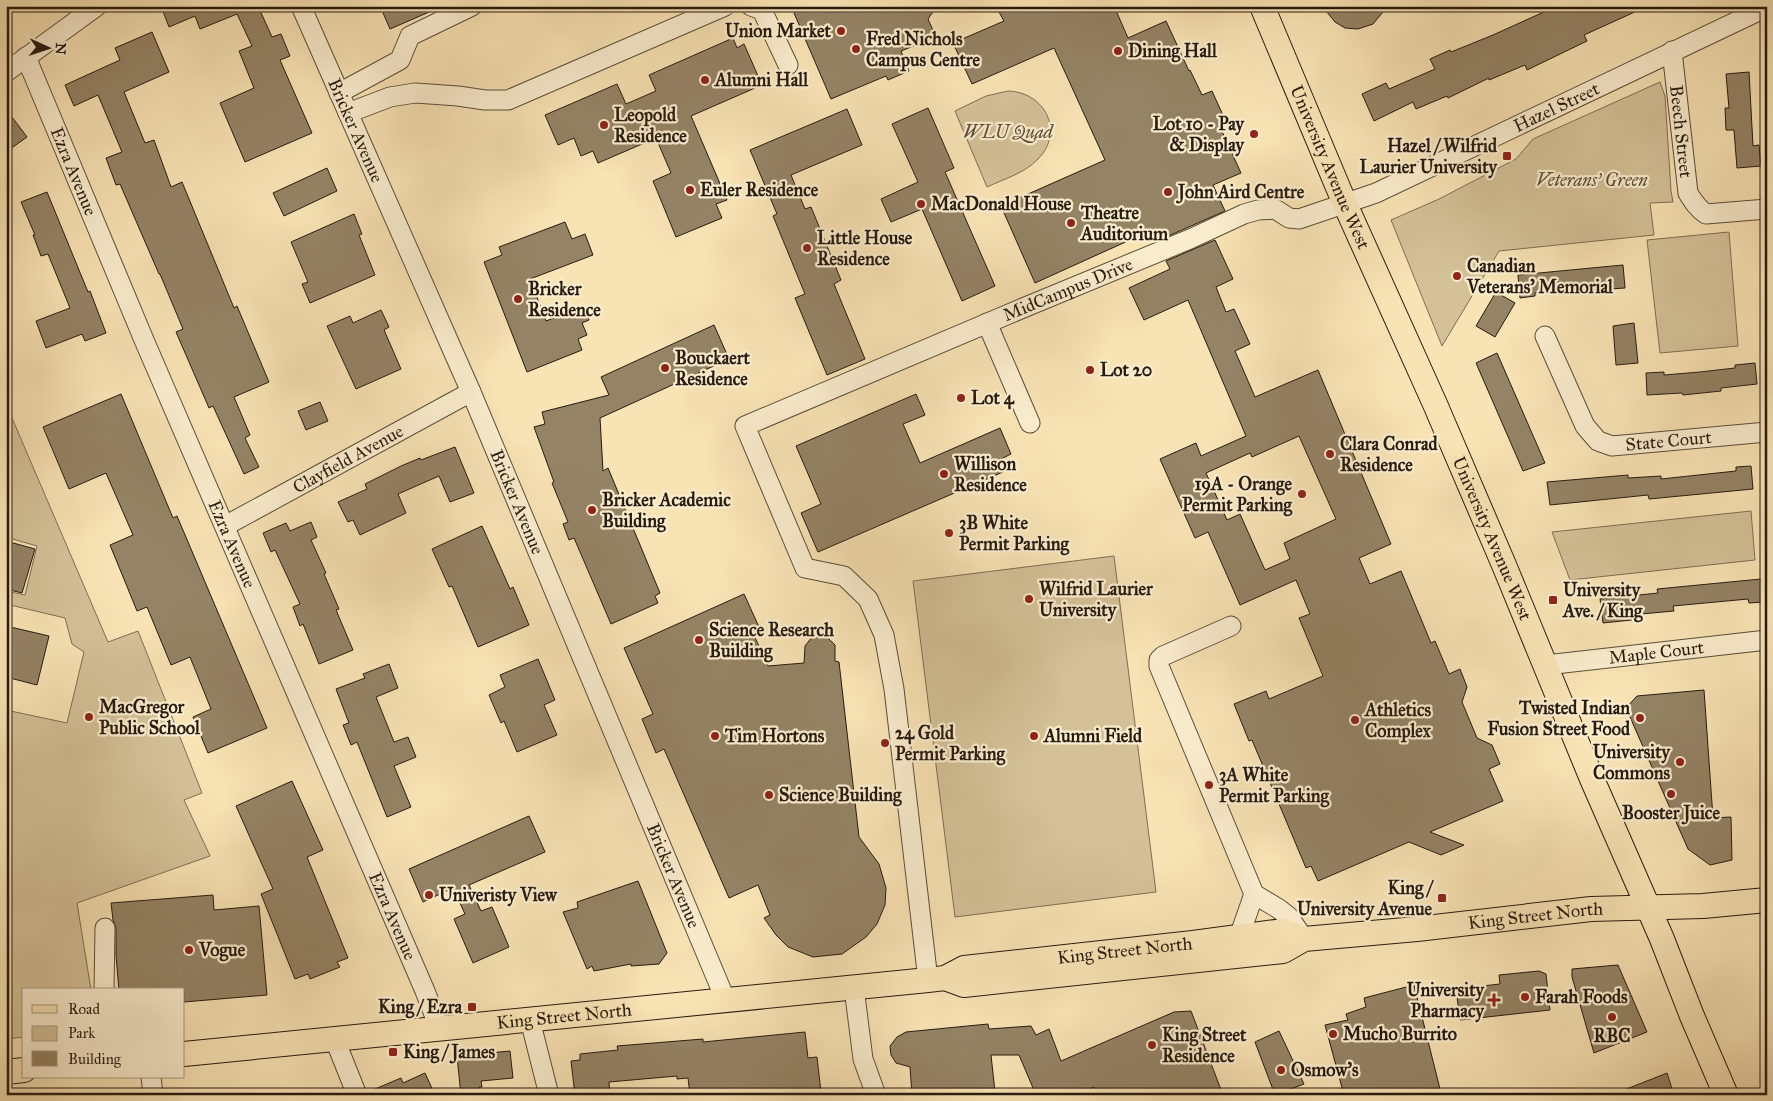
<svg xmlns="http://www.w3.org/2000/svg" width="1773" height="1101" font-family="'IM FELL Great Primer',serif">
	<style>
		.green { fill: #d4c198; stroke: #7e6e54 }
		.building { fill: #948365; stroke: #271b10; fill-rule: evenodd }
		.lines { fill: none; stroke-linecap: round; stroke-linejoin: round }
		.minor-casing { stroke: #5b4d39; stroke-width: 21 }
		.major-casing { stroke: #271b10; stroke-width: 26 }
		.minor { stroke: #faedce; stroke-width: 19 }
		.major { stroke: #f8e3b4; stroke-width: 24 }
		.poi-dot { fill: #8f2418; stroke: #faedce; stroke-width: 2 }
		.labels { text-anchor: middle; stroke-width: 4.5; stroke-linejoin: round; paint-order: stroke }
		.poi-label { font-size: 18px; font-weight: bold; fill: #271b10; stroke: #faedce; text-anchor: start }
		.street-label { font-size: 18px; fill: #271b10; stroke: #faedce }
		.park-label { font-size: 18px; font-style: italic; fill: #5b4d39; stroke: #faedce }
	</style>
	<rect width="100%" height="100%" fill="#f8e3b4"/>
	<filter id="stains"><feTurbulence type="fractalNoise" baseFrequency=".004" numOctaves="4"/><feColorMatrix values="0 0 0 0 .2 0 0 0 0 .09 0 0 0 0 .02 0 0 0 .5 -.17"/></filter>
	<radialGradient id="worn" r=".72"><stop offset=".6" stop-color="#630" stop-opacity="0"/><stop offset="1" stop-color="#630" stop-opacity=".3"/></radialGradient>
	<g class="green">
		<polygon points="1660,82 1665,96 1671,191 1673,202 1650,203 1654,235 1499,251 1442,346 1391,220 1439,199 1516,159 1533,139"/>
		<path d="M 1008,91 C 1045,92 1065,132 1038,159 C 1025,173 1004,179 987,187 L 955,111 L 986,96 Z"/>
		<polygon points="1729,232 1738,346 1660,353 1647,240"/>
		<polygon points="9,411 108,642 138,631 202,793 184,800 210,856 77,903 91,990 24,990 24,1037 6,1039 6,710 67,723 84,652 72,644 65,618 6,604 6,591 25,595 37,546 6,537 6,419"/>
		<polygon points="1751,511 1755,560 1570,580 1552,532"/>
		<polygon points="1114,556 1156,892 955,917 913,581"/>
	</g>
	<g class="building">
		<polygon points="161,6 258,6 272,37 281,34 290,56 280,60 312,133 245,162 220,103 254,88 239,51 252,46 237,14 200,29 195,16 169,27"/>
		<polygon points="380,6 443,6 390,29"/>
		<polygon points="791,6 937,6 928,19 936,37 901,51 909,71 888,80 886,76 831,99"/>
		<polygon points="1013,6 1114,6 1128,38 1166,21 1189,71 1190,70 1202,95 1212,91 1227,124 1220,127 1241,173 1213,185 1225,211 1157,241 1152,230 1035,283 1001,206 1105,160 1054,48 972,84 953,43 1004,21 999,12"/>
		<polygon points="1322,6 1388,6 1373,24 1358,29 1345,28 1335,22"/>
		<polygon points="1545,6 1648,6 1584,35 1587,41 1527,70 1525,65 1489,80 1489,78 1448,98 1447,96 1416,109 1413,102 1374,121 1362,94 1386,83 1389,89 1435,69 1430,59 1450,50 1451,52 1493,35 1546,11"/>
		<polygon points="152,32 169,72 124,92 145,143 154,140 171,187 182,182 234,308 237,306 269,382 234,397 250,435 245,438 259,467 244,474 213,406 209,408 176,332 183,329 160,274 159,274 120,184 116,185 106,158 122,152 98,95 74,106 65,85 120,60 115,48"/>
		<polygon points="733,38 737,48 744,44 762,85 691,116 727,200 716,204 722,218 676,237 653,181 671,173 656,138 598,163 593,151 581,156 574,138 558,145 545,115 617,84 626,104 656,91 649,75"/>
		<polygon points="1749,72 1753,146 1759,145 1761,166 1737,168 1734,130 1726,130 1725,108 1729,108 1726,74"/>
		<polygon points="928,108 954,168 945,172 995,286 962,301 922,209 891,222 881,199 918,182 892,124"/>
		<polygon points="6,109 27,137 6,152"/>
		<polygon points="847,109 862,145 791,175 805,209 811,207 841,280 834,284 865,359 827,375 795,298 805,294 773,216 777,214 750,150"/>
		<polygon points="327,168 337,191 284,216 273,193"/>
		<polygon points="47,192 88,292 90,291 106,333 85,341 82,334 46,348 36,321 70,308 48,254 41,256 33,235 35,235 21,202"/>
		<polygon points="354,214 362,234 359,235 375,275 310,303 302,284 308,282 291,242"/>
		<polygon points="565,222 572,239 585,234 593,255 530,279 546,321 584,306 589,320 582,323 587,335 578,339 582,350 527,372 484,262 502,255 499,247"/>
		<path d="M 1215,240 L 1233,279 L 1216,287 L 1226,312 L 1234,309 L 1250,344 L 1235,351 L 1255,397 L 1318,370 L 1391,544 L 1359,558 L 1370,584 L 1401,571 L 1431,643 L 1435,641 L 1449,674 L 1460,669 L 1467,687 L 1462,702 L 1477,738 L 1492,745 L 1500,764 L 1489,769 L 1503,801 L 1430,832 L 1464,845 L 1441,855 L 1409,842 L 1318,881 L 1311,866 L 1306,868 L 1252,740 L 1249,741 L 1234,704 L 1266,691 L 1269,699 L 1323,676 L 1299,618 L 1310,614 L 1296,580 L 1240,605 L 1208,532 L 1195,538 L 1160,459 L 1196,443 L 1201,456 L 1246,436 L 1188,300 L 1144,320 L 1129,288 L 1170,269 L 1166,261 ZM 1299,436 L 1336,519 L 1284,543 L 1290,559 L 1265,570 L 1240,514 L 1227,520 L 1206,473 L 1250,453 L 1252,457 Z"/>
		<polygon points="1623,265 1625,288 1610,289 1610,286 1535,293 1535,296 1520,298 1518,275"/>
		<polygon points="1496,292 1515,303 1495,337 1476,326"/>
		<polygon points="381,310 389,327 384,330 401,369 356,389 327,326 350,316 353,323"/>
		<polygon points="1634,323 1638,363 1616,365 1613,326"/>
		<polygon points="714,325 729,359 600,418 603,471 608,468 660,593 655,596 658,603 611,624 574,538 569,540 563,524 568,522 552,483 554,482 534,427 545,424 542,412 609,395 601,377"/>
		<polygon points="1497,353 1545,463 1523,471 1476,363"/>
		<polygon points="1755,363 1757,384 1721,388 1721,391 1683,395 1682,393 1647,395 1646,373 1664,372 1664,375 1700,372 1735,368 1735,365"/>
		<polygon points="121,394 173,518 177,516 267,728 208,753 193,717 211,709 190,657 171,665 147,607 137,611 110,545 133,535 106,473 69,489 43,427"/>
		<polygon points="916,394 925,415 903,424 920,463 1000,428 1011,454 997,461 1003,472 818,552 801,513 821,504 796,446"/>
		<polygon points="320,402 328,421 306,430 298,411"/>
		<polygon points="455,447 474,493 450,502 439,476 398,494 406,513 360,535 353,520 348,522 338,502 367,489 365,484 401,466 420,458 421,460"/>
		<polygon points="1751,466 1753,489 1649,499 1648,495 1550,505 1547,482 1628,475 1628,478 1661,476 1661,479 1736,471 1736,467"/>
		<polygon points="311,522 317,537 311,540 326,573 324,574 339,609 336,610 353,650 319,664 303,624 300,626 293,607 300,604 275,550 271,552 263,533 286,523 290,531"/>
		<polygon points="482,526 510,589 513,587 529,625 478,647 452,586 449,587 432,549"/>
		<polygon points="6,541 35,549 22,593 6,589"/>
		<polygon points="1761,579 1764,602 1749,603 1748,599 1673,606 1674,611 1641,614 1641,619 1603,623 1600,599 1658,593 1657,589"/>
		<polygon points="744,594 759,627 752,631 768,666 804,663 805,646 812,637 827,637 835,645 835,661 839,662 859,837 879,864 886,888 885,905 877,924 866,937 842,954 813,957 788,947 776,935 764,918 770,915 758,885 729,898 664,749 656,753 642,719 653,714 624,648"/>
		<polygon points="6,626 49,636 37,685 6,677"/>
		<polygon points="538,659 555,700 544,705 557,735 517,752 504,721 501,723 489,695 505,687 500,675"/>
		<polygon points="389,664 398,688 376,697 394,742 408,737 416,757 394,766 411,807 387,817 357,742 351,745 343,725 349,723 336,689 365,678 363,674"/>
		<polygon points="1704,690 1713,818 1731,817 1732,860 1710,865 1688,849 1626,708 1637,696"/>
		<polygon points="292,781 323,850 307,857 348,958 337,962 340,967 310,979 308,974 295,979 261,894 273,889 236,806"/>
		<polygon points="529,816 545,852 469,885 481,911 492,907 509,947 473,963 454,919 465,914 453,888 423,902 409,869"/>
		<polygon points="638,881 667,953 659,964 631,966 631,964 594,971 592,966 587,969 563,912 578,908 577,902"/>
		<polygon points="213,895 214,910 259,906 267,995 184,1002 184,990 119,990 116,956 116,928 113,920 111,903"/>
		<polygon points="1618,965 1647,1032 1594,1053 1572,977 1572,969"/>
		<polygon points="1539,971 1546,974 1550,1010 1460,1020 1456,989 1500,984 1499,975"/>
		<polygon points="1414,985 1440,1089 1418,1095 1344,1095 1325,1025 1348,1020 1346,1014 1366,1007 1364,998"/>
		<polygon points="1191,1011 1223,1095 1098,1095 1094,1087 1077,1095 1036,1095 1019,1055 991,1055 995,1092 964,1095 912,1095 910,1067 896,1063 891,1055 890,1046 897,1037 906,1032 988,1024 989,1029 1031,1026 1036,1035 1049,1029 1061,1061 1174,1012"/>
		<polygon points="1279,1031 1304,1084 1275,1095 1255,1042"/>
		<polygon points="805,1032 808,1058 817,1057 821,1092 803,1094 804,1095 690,1095 688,1078 677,1079 677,1076 609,1082 610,1095 575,1095 571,1061 580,1060 580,1054 618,1050 617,1046 703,1039 703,1042"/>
		<polygon points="510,1051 513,1078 481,1081 482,1087 479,1087 479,1095 461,1095 457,1056"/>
		<polygon points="425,1073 435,1095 368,1095 368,1092 401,1078 403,1083"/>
		<polygon points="1667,1073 1674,1095 1614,1095 1614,1094"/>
	</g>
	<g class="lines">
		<g class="minor-casing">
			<g id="minor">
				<path id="s1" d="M 301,6 L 471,392 L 726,1001"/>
				<polyline points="751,6 762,10 788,65"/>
				<path id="s2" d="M 1672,51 L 1688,193 C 1693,201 1697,208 1706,214 L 1767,209"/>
				<path id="s3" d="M 26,57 L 144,340 L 425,991 L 440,1030"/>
				<polyline points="6,72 97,6"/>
				<polyline points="339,93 400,60 410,36 472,6"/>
				<polyline points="348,113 390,97 415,93 458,96 485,100 508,100 725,6"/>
				<polyline points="987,323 1030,423"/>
				<path id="s4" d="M 1545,336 L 1585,426 L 1598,441 L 1612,446 L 1767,432"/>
				<path id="s5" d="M 225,526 L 471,392"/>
				<polyline points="1231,626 1163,656 1159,660 1159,666 1254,894 1279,909 1289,917 1304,939"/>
				<path id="s6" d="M 1546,665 L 1767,640"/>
				<polyline points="1239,937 1254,894"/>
				<path id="s7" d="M 928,980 L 894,689 L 884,635 L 868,599 L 844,576 L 805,568 L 745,426 L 1023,308 L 1190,239 L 1244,214 L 1258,210 L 1275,209 L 1289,218 L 1299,219 L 1376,193 L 1767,7"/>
				<polyline points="854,988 863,1059 876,1095"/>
				<polyline points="104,990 105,928"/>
				<polyline points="530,1020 549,1095"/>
				<polyline points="335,1040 357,1095"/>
				<polyline points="151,1077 153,1095"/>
			</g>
		</g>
		<g class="major-casing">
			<g id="major">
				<path id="s8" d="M 1262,6 L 1345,204 L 1435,404 L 1504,565 L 1592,779 L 1662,939 L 1692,1016 L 1726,1095"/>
				<path id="s9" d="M 945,978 L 964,985 L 1283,951 L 1304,939 L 1417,929 L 1591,909 L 1703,906 L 1767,900"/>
				<path id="s10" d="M 184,1054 L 928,980 L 945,978 L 964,968 L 1193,943 L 1283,931 L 1304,939"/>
				<polyline points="6,1072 24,1070"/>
			</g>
		</g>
		<use href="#minor" class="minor"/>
		<use href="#major" class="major"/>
	</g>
	<g class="poi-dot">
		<circle cx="841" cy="31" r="5"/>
		<circle cx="856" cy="49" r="5"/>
		<circle cx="1118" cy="51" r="5"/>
		<circle cx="705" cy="80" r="5"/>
		<circle cx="604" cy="125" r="5"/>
		<circle cx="1254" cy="134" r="5"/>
		<rect x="1502" y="151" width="10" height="10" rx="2.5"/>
		<circle cx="690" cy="190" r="5"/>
		<circle cx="1168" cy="192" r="5"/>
		<circle cx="921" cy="204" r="5"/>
		<circle cx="1071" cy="223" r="5"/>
		<circle cx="807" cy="248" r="5"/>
		<circle cx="1457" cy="276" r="5"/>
		<circle cx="518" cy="299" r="5"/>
		<circle cx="665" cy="368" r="5"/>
		<circle cx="1090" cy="370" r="5"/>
		<circle cx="961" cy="398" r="5"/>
		<circle cx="1330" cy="454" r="5"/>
		<circle cx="944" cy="474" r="5"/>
		<circle cx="1302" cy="494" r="5"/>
		<circle cx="592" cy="510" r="5"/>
		<circle cx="949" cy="533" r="5"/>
		<circle cx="1029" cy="599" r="5"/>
		<rect x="1548" y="595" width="10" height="10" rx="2.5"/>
		<circle cx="699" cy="640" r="5"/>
		<circle cx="89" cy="717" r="5"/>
		<circle cx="1640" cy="718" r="5"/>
		<circle cx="1355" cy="720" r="5"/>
		<circle cx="715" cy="736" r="5"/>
		<circle cx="1034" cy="736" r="5"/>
		<circle cx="885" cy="743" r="5"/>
		<circle cx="1680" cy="762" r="5"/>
		<circle cx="1209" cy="785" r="5"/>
		<circle cx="1671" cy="794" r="5"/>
		<circle cx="769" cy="795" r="5"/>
		<circle cx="429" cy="895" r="5"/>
		<rect x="1437" y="893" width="10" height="10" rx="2.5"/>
		<circle cx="189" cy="950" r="5"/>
		<circle cx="1525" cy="997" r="5"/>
		<path d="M1491.5 992.5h5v5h5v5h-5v5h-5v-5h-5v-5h5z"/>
		<rect x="467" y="1002" width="10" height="10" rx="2.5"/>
		<circle cx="1612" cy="1017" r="5"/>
		<circle cx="1333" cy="1034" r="5"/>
		<circle cx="1152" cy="1045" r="5"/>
		<rect x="388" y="1047" width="10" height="10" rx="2.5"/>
		<circle cx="1281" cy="1070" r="5"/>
	</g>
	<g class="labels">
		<g class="poi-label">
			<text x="831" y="37" text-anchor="end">Union Market</text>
			<text x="866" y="45">Fred Nichols<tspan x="866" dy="21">Campus Centre</tspan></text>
			<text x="1128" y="57">Dining Hall</text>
			<text x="715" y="86">Alumni Hall</text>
			<text x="614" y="121">Leopold<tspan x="614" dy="21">Residence</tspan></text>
			<text x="1244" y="130" text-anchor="end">Lot 10 - Pay<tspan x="1244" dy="21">&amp; Display</tspan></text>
			<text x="1497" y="152" text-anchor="end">Hazel / Wilfrid<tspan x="1497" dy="21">Laurier University</tspan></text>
			<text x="700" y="196">Euler Residence</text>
			<text x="1178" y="198">John Aird Centre</text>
			<text x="931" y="210">MacDonald House</text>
			<text x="1081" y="219">Theatre<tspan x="1081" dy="21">Auditorium</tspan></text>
			<text x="817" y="244">Little House<tspan x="817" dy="21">Residence</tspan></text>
			<text x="1467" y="272">Canadian<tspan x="1467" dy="21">Veterans' Memorial</tspan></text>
			<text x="528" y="295">Bricker<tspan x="528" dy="21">Residence</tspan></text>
			<text x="675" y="364">Bouckaert<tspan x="675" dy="21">Residence</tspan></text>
			<text x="1100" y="376">Lot 20</text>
			<text x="971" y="404">Lot 4</text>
			<text x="1340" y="450">Clara Conrad<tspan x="1340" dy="21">Residence</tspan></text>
			<text x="954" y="470">Willison<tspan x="954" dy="21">Residence</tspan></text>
			<text x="1292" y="490" text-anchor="end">19A - Orange<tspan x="1292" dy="21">Permit Parking</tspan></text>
			<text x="602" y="506">Bricker Academic<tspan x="602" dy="21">Building</tspan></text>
			<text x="959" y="529">3B White<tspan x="959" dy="21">Permit Parking</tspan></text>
			<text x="1039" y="595">Wilfrid Laurier<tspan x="1039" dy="21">University</tspan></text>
			<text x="1563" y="596">University<tspan x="1563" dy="21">Ave. / King</tspan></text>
			<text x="709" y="636">Science Research<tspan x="709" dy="21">Building</tspan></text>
			<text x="99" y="713">MacGregor<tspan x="99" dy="21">Public School</tspan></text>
			<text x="1630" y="714" text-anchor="end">Twisted Indian<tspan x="1630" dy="21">Fusion Street Food</tspan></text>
			<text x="1365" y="716">Athletics<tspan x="1365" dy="21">Complex</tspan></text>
			<text x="895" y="739">24 Gold<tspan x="895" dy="21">Permit Parking</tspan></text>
			<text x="725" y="742">Tim Hortons</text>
			<text x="1044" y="742">Alumni Field</text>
			<text x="1670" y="758" text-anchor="end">University<tspan x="1670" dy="21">Commons</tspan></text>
			<text x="1219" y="781">3A White<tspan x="1219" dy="21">Permit Parking</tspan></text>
			<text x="779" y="801">Science Building</text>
			<text x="1671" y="819" text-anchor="middle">Booster Juice</text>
			<text x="1432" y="894" text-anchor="end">King /<tspan x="1432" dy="21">University Avenue</tspan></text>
			<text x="439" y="901">Univeristy View</text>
			<text x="199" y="956">Vogue</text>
			<text x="1484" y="996" text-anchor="end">University<tspan x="1484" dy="21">Pharmacy</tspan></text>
			<text x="1535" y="1003">Farah Foods</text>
			<text x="462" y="1013" text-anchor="end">King / Ezra</text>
			<text x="1343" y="1040">Mucho Burrito</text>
			<text x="1162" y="1041">King Street<tspan x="1162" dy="21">Residence</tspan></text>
			<text x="1612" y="1042" text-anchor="middle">RBC</text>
			<text x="403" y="1058">King / James</text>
			<text x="1291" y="1076">Osmow's</text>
		</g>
		<g class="street-label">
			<text dy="6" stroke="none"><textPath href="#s7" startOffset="1496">Hazel Street</textPath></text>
			<text dy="6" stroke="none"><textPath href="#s1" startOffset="136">Bricker Avenue</textPath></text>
			<text dy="6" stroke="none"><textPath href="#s2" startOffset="81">Beech Street</textPath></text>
			<text dy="6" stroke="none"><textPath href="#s8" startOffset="175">University Avenue West</textPath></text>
			<text dy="6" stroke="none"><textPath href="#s3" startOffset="124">Ezra Avenue</textPath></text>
			<text dy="6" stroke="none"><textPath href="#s7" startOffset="965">MidCampus Drive</textPath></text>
			<text dy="6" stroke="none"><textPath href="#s4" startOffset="190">State Court</textPath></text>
			<text dy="6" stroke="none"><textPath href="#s5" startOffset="140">Clayfield Avenue</textPath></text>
			<text dy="6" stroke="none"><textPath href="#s1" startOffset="541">Bricker Avenue</textPath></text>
			<text dy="6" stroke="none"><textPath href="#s8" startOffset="580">University Avenue West</textPath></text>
			<text dy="6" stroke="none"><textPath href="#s3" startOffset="529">Ezra Avenue</textPath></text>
			<text dy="6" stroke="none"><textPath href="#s6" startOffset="111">Maple Court</textPath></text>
			<text dy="6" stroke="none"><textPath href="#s1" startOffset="946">Bricker Avenue</textPath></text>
			<text dy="6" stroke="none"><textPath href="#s3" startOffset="934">Ezra Avenue</textPath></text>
			<text dy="6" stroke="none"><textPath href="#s9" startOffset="598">King Street North</textPath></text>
			<text dy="6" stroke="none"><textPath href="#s10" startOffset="948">King Street North</textPath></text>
			<text dy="6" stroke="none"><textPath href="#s10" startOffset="382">King Street North</textPath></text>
		</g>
		<g class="park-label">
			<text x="1008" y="138">WLU Quad</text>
			<text x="1592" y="186">Veterans' Green</text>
		</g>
	</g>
	<rect width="1773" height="1101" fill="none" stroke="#f8e3b4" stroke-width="25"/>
	<rect x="8" y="8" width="1758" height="1086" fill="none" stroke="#271b10" stroke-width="2.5"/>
	<rect x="12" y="12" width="1748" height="1076" fill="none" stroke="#271b10"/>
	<rect x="22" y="988" width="162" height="90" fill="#faedce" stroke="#a69982"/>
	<rect x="32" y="1005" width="25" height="8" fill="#f8e3b4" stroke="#a69982"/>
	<text x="68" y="1014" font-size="15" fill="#271b10">Road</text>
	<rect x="32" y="1026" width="25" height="15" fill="#d4c198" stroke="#a69982"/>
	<text x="68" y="1038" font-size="15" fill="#271b10">Park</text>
	<rect x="32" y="1051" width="25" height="15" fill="#948365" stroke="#a69982"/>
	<text x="68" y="1064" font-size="15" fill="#271b10">Building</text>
	<g transform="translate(48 48) rotate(93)" stroke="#faedce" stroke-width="4" paint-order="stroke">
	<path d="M0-4L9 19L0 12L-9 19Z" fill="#271b10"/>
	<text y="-8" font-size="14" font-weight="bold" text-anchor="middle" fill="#271b10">N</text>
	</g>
	<rect width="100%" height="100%" filter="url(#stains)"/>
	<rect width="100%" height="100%" fill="url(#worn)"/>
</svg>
